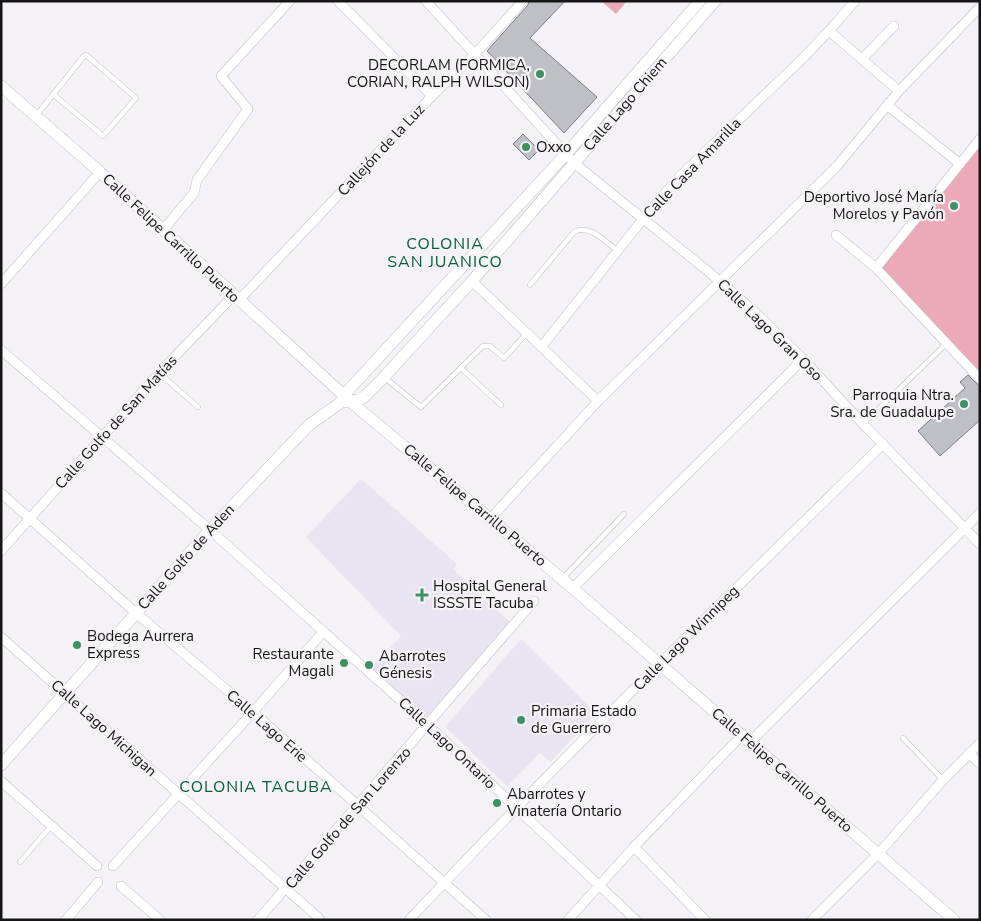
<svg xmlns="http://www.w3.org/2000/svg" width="981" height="921" font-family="'Nunito Sans',sans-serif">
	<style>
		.built { fill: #e9e4f1 }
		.green { fill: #ecaab9 }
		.building { fill: #bec0c5; stroke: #7f8085 }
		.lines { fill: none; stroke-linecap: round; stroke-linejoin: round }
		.service-casing { stroke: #c0bec3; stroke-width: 5.5 }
		.minor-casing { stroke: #c0bec3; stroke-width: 10 }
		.tertiary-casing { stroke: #c0bec3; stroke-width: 12 }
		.service { stroke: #fff; stroke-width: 4.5 }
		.minor { stroke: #fff; stroke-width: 9 }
		.tertiary { stroke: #fff; stroke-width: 11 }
		.poi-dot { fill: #3e9164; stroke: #f4f1f7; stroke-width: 2 }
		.labels { text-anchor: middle; stroke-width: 4.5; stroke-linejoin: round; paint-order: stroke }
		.poi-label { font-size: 15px; fill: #151416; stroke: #f4f1f7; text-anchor: start }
		.street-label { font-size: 15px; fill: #151416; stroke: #f4f1f7 }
		.neighbourhood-label { font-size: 16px; letter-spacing: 1px; fill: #076038; stroke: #f4f1f7 }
	</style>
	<rect width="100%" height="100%" fill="#f4f1f7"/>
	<g class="built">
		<polygon points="361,479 457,564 453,569 510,622 427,719 371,668 401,636 306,537"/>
		<polygon points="521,639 596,713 551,762 540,753 507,786 445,727"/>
	</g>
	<g class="green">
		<polygon points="601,1 627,1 616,14"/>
		<polygon points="980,142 980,375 878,269"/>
	</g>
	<g class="building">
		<polygon points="529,1 565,1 530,38 597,97 564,133 487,51 528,5"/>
		<polygon points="523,134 539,150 529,160 513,144"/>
		<polygon points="968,375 980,387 980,420 940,456 918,431 965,388 960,382"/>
	</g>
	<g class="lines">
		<g class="service-casing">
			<g id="service">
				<polyline points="36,116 84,56 86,55 136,98 103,136 53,94"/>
				<path d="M 530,285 L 574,232 C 589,223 606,242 618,251"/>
				<polyline points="461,368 501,405"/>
				<polyline points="159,373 198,407"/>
				<polyline points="385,378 421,407 483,346 490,346 504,358 527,333"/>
				<polyline points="863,424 946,344"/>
				<polyline points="563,578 624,514"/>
				<polyline points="903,738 943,780"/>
				<polyline points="20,862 51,826"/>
			</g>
		</g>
		<g class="minor-casing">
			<g id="minor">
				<polyline points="338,1 432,96"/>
				<polyline points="426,1 574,163 720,281 758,315 803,359 863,424 980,544"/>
				<polyline points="829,31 899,91"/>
				<polyline points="862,59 894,26"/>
				<polyline points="888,106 960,164"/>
				<polyline points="163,230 194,193 197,180 248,109 221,76 290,1"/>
				<polyline points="836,235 876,268 980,379"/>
				<polyline points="876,268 980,139"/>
				<polyline points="472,281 598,401"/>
				<polyline points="1,284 100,172"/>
				<polyline points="239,300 432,96 475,54 523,1"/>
				<polyline points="542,346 643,219 680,176 800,61 829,31 855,1"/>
				<polyline points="1,350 210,530 428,725 636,920"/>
				<polyline points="1,493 136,613 253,712 486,920"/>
				<polyline points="491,518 598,401 837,166 899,91 980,7"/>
				<polyline points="1,551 159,373 234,295"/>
				<polyline points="573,588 803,359"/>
				<polyline points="1,637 319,918"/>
				<polyline points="750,742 980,513"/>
				<polyline points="969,753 980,764"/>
				<polyline points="1,781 97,866"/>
				<polyline points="634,847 705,920"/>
				<polyline points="113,866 253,712 323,632"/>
				<polyline points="121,886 160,920"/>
				<polyline points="66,920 98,882"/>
				<polyline points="258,920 534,601"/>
				<path d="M 409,920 C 562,757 723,601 883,444"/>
				<polyline points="568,920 634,847 742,735"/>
				<polyline points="812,920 879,853 943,780 980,743"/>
			</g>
		</g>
		<g class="tertiary-casing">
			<g id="tertiary">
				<polyline points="1,86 100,172 351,402 562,579 954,920"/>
				<polyline points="346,402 358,400 364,397 384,377 472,281 715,1"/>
				<polyline points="1,765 210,530 309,425 340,403 344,395 566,154 700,1"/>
			</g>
		</g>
		<use href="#service" class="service"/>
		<use href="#minor" class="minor"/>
		<use href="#tertiary" class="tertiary"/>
	</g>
	<g class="poi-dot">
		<circle cx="540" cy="74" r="5"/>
		<circle cx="526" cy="147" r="5"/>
		<circle cx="954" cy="206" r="5"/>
		<circle cx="964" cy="404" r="5"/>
		<path d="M419.5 587.5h5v5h5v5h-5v5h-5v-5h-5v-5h5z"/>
		<circle cx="77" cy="645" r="5"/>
		<circle cx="344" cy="663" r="5"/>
		<circle cx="369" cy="665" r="5"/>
		<circle cx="521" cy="720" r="5"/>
		<circle cx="497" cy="803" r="5"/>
	</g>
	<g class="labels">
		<g class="poi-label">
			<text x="530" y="70" text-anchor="end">DECORLAM (FORMICA,<tspan x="530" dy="17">CORIAN, RALPH WILSON)</tspan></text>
			<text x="536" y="152">Oxxo</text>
			<text x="944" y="202" text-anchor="end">Deportivo José María<tspan x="944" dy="17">Morelos y Pavón</tspan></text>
			<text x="954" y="400" text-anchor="end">Parroquia Ntra.<tspan x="954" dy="17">Sra. de Guadalupe</tspan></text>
			<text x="433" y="591">Hospital General<tspan x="433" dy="17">ISSSTE Tacuba</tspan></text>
			<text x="87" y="641">Bodega Aurrera<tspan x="87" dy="17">Express</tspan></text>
			<text x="334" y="659" text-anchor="end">Restaurante<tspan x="334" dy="17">Magali</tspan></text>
			<text x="379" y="661">Abarrotes<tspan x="379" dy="17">Génesis</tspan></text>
			<text x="531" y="716">Primaria Estado<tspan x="531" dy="17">de Guerrero</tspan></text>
			<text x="507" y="799">Abarrotes y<tspan x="507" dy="17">Vinatería Ontario</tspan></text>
		</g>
		<g class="street-label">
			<text transform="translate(625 104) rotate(-49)" y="5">Calle Lago Chiem</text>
			<text transform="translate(381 150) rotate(-47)" y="5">Callejón de la Luz</text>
			<text transform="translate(692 168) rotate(-46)" y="5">Calle Casa Amarilla</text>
			<text transform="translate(171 238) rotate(43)" y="5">Calle Felipe Carrillo Puerto</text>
			<text transform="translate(770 330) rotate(44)" y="5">Calle Lago Gran Oso</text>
			<text transform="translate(116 422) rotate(-48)" y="5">Calle Golfo de San Matías</text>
			<text transform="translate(475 505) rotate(40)" y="5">Calle Felipe Carrillo Puerto</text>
			<text transform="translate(186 557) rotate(-48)" y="5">Calle Golfo de Aden</text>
			<text transform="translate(686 638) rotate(-45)" y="5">Calle Lago Winnipeg</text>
			<text transform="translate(267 726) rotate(41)" y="5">Calle Lago Erie</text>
			<text transform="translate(104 728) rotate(42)" y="5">Calle Lago Michigan</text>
			<text transform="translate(447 743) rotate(43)" y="5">Calle Lago Ontario</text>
			<text transform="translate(782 770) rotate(41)" y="5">Calle Felipe Carrillo Puerto</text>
			<text transform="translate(348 818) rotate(-49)" y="5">Calle Golfo de San Lorenzo</text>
		</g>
		<g class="neighbourhood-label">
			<text x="445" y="249">COLONIA<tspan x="445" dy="18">SAN JUANICO</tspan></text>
			<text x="256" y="792">COLONIA TACUBA</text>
		</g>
	</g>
	<rect width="981" height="921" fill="none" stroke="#151416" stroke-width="5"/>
</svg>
